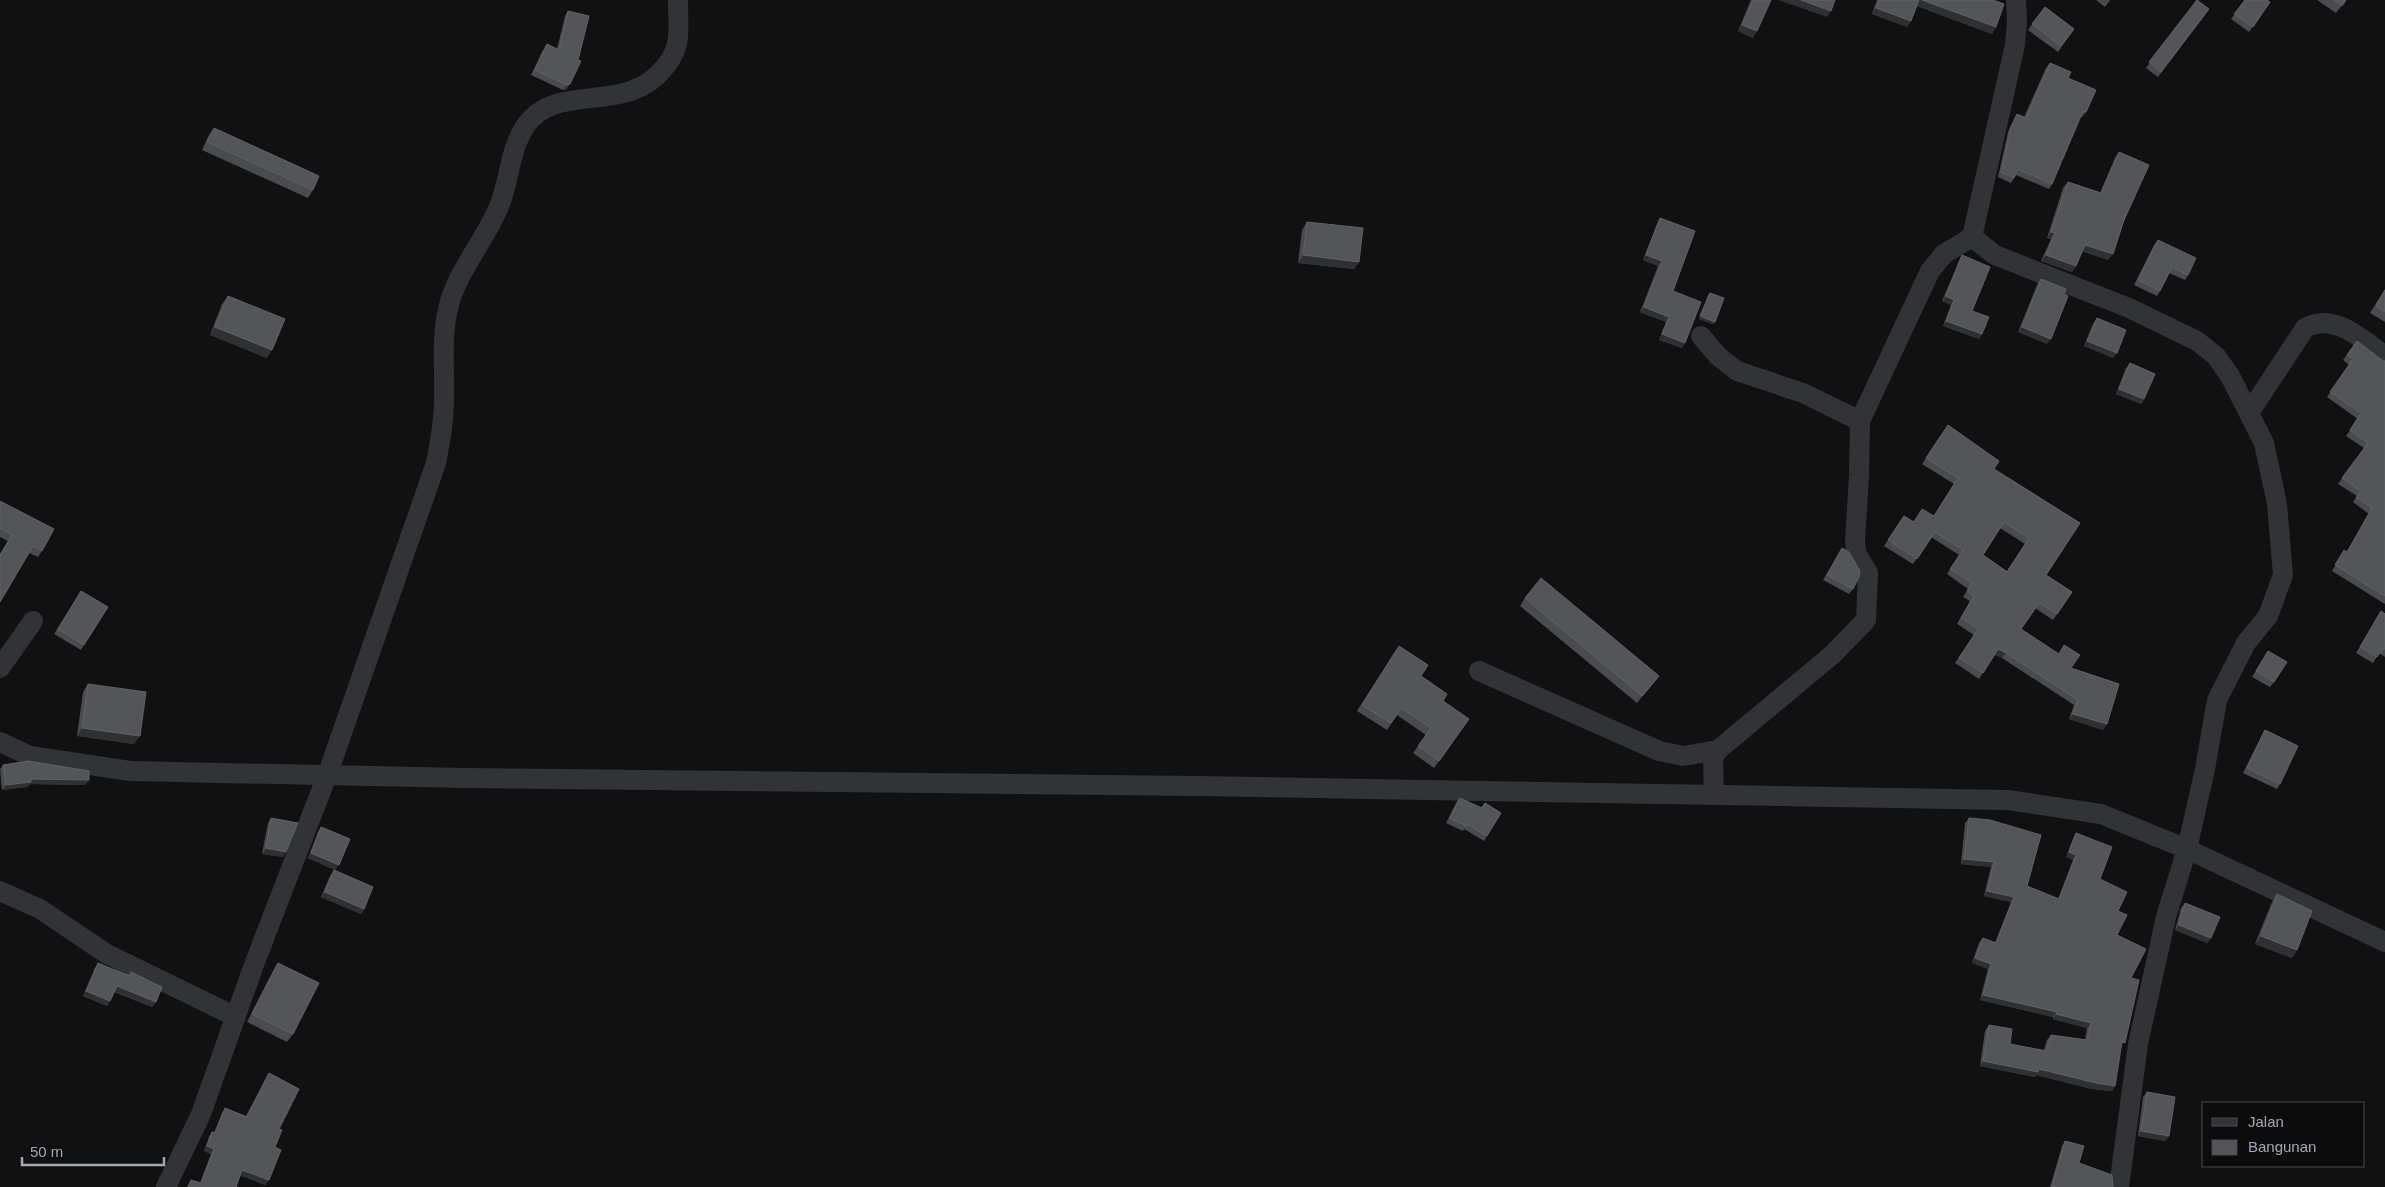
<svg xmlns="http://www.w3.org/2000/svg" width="2385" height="1187" font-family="Helvetica,sans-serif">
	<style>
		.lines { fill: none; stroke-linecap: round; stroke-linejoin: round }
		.minor { stroke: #323337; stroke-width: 20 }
		.wall { fill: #4a4b4e; fill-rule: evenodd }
		.shaded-wall { fill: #2f3032 }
		.building { fill: #535559; stroke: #606267; fill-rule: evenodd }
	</style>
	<rect width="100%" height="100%" fill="#111112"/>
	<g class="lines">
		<g class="minor">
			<polyline points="2016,0 2017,21 2015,45 1972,237 1995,255 2129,308 2197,341 2216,356 2230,376 2264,443 2277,504 2283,575 2268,616 2246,643 2217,700 2205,769 2187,849 2166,917 2138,1044 2119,1187"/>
			<polyline points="1701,336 1718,356 1737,371 1803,393 1860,421"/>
			<path d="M 2249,413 L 2305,328 C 2334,312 2362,339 2385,356"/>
			<polyline points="0,668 33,621"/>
			<polyline points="1479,671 1659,751 1683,756 1718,750"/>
			<polyline points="0,742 30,756 130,771 465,778 1197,786 2008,800 2101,814 2187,849 2385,942"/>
			<polyline points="1714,795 1713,758 1718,750 1833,654 1866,620 1868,573 1856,553 1855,541 1859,475 1860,421 1930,271 1944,254 1972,237"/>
			<polyline points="0,891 40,909 107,954 236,1017"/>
			<path d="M 166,1187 L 201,1114 L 255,962 L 328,773 L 436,463 C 440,442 444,422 444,400 C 445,370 441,338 448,309 C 457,270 486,240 500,204 C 510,178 510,148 526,125 C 557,81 626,116 664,68 C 671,60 677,49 678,38 C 679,26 678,12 678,0"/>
		</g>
	</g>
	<g class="wall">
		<polygon points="1751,0 1771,0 1753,38 1738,31"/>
		<polygon points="1877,0 1993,0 1996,27 1992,34 1917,6 1907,27 1872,14"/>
		<polygon points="2096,0 2110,0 2105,7"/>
		<polygon points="2197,0 2209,9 2158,77 2146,68"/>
		<polygon points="2245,0 2270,2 2249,32 2231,19"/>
		<polygon points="2317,0 2346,0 2336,13"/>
		<polygon points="2045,7 2074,29 2058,52 2028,30"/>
		<polygon points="568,11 578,60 570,84 566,90 563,90 531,75 543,50 547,44 557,49 565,16"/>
		<polygon points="2050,63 2068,78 2086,112 2082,117 2081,117 2052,184 2049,189 2016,175 2011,183 1998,177 2008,132 2014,119 2017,114 2024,117 2046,68"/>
		<polygon points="214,128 313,190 308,198 202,150 209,135"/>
		<polygon points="2119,152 2124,220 2108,260 2082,251 2076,266 2072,272 2041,261 2051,239 2047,238 2063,188 2068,182 2100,193 2115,158"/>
		<polygon points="1660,218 1673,291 1682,348 1659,340 1666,322 1640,312 1658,266 1643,260 1657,224"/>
		<polygon points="1307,222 1359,262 1354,269 1298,263 1302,230"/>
		<polygon points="2158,240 2188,275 2185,280 2169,273 2160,291 2157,296 2134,285 2154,245"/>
		<polygon points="1962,255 1972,311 1982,334 1979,339 1943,326 1951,305 1942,301 1959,261"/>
		<polygon points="2041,279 2047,344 2018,332 2037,285"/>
		<polygon points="2385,289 2385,322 2370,313"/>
		<polygon points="1710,293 1715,322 1713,324 1699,319 1708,295"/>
		<polygon points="228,296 267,358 210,335 222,304"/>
		<polygon points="2097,318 2117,353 2113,358 2084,346 2093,324"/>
		<polygon points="2357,341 2382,360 2385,361 2385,604 2332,571 2344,550 2347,552 2369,514 2353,502 2357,496 2338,484 2364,448 2346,436 2358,419 2327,397 2349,365 2343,360"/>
		<polygon points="2130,363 2144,399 2141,404 2116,394 2126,368"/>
		<path d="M 1948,425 L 1994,469 L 2080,523 L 2046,575 L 2072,592 L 2053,620 L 2035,608 L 2021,629 L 2071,668 L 2107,724 L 2103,730 L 2069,719 L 2074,705 L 2002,658 L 1995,655 L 1979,679 L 1955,663 L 1974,635 L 1957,624 L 1970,601 L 1963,597 L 1968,589 L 1947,574 L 1959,555 L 1931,537 L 1913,564 L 1884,546 L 1904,516 L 1913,522 L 1934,516 L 1954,484 L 1922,464 ZM 2000,528 L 2025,544 L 2007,571 L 1983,555 Z"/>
		<polygon points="0,501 42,551 38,557 29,553 0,602 0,554 8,541 0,537"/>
		<polygon points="1842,548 1853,589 1849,594 1823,580"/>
		<polygon points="81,591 84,645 81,650 54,634"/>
		<polygon points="1525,598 1659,676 1653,684 1637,703 1520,606"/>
		<polygon points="2381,611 2385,614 2385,657 2379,653 2373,663 2356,653"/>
		<polygon points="2268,651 2274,682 2270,687 2252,677"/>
		<polygon points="1394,653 1421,676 1443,701 1469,719 1434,768 1413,753 1426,735 1397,715 1387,730 1357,711"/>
		<polygon points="88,684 134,744 77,736 83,692"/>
		<polygon points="2265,730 2280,784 2277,789 2243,773 2262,735"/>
		<polygon points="3,765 85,785 30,784 27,787 2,790 0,769"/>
		<polygon points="1460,798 1481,808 1485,803 1487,836 1484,841 1464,829 1463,831 1446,823 1456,803"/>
		<polygon points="271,818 286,852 283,857 262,854 268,823"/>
		<polygon points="1969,818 2027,886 2058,899 2073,860 2066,857 2073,839 2076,833 2100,879 2118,911 2117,935 2131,978 2115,1086 2112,1091 2092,1089 2036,1075 2035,1077 1980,1066 1985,1031 1989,1025 2010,1044 2044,1050 2047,1040 2051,1035 2085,1040 2087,1028 2053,1019 2053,1017 1980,1000 1988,969 1972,963 1979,943 1983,938 1995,943 2011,902 1984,896 1991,867 1961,864 1965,823"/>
		<polygon points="321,827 335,870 308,858 318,832"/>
		<polygon points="334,870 364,909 361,914 321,897 330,876"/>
		<polygon points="2277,894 2297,950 2292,958 2255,944 2272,902"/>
		<polygon points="2185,903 2211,938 2207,943 2175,930 2181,908"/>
		<polygon points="98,963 129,975 131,972 156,1002 152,1007 114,992 107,1006 83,996 95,968"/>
		<polygon points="278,963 293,1034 287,1042 247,1022 273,971"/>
		<polygon points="269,1073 279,1129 275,1147 265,1185 240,1175 236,1187 187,1187 191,1180 200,1183 211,1154 204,1151 209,1137 212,1132 214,1133 222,1113 225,1108 246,1116 266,1078"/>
		<polygon points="2147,1092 2169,1136 2165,1141 2138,1136 2143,1097"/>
		<polygon points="2065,1141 2079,1163 2113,1187 2050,1187 2062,1146"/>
	</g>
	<g class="shaded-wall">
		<polygon points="1778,0 1801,0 1831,11 1827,17"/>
		<polygon points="1919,0 1922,0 1996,27 1992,34 1915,5"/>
		<polygon points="1876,8 1911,21 1907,27 1872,14"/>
		<polygon points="1742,25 1757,31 1753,38 1738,31"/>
		<polygon points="570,84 566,90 563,90 567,85"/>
		<polygon points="2051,232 2055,233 2051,239 2047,238"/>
		<polygon points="2085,245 2113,254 2108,260 2081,251"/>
		<polygon points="1303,255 1359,262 1354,269 1298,263"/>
		<polygon points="1646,255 1662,261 1658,266 1643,260"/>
		<polygon points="2046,255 2076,266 2072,272 2041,261"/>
		<polygon points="1946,296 1954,300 1951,305 1942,301"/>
		<polygon points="1644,307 1669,317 1666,322 1640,312"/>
		<polygon points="1700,316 1715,322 1713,324 1699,319"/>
		<polygon points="1946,321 1982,334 1979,339 1943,326"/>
		<polygon points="215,327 272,350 267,358 210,335"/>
		<polygon points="2022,327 2051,339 2047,344 2018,332"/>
		<polygon points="1662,334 1685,343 1682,348 1659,340"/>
		<polygon points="2087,341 2117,353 2113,358 2084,346"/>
		<polygon points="2119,389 2144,399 2141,404 2116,394"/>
		<polygon points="1998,649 2006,653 2002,658 1994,655"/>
		<polygon points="1659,676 1653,684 1637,703 1642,696"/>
		<polygon points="2073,714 2107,724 2103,730 2069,719"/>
		<polygon points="82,728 140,736 134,744 77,736"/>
		<polygon points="31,779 89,780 85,785 30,784 27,787 2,790 6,785"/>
		<polygon points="266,848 286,852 283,857 262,854"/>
		<polygon points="2069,852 2076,855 2073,860 2066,857"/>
		<polygon points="311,853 339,865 335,870 308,858"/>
		<polygon points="1964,859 1994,862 1991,867 1961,864"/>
		<polygon points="1987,891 2014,897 2011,902 1984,896"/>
		<polygon points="325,892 364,909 361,914 321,897"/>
		<polygon points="2179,925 2211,938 2207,943 2175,930"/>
		<polygon points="2261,936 2297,950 2292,958 2255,944"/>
		<polygon points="1975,958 1991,964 1988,969 1972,963"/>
		<polygon points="117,986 156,1002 152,1007 113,991"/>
		<polygon points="86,991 110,1001 107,1006 83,996"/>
		<polygon points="1983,995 2057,1012 2053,1017 1980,1000"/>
		<polygon points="2056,1014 2091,1023 2087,1028 2053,1019"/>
		<polygon points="1983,1061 2039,1069 2115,1086 2112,1091 2092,1089 2036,1075 2035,1077 1980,1066"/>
		<polygon points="2141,1131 2169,1136 2165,1141 2138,1136"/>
		<polygon points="207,1146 214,1149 211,1154 204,1151"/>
		<polygon points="242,1170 269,1180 265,1185 239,1175"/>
	</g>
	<g class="building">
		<polygon points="1753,0 1771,0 1757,31 1742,25"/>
		<polygon points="1801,0 1835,0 1831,11"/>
		<polygon points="1879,0 1919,0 1911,21 1876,8"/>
		<polygon points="1922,0 1993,0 2004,4 1996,27"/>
		<polygon points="2197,0 2209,9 2161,72 2149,62"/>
		<polygon points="2245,0 2267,0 2270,2 2253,27 2234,14"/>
		<polygon points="2334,0 2346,0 2342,6"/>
		<polygon points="2045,7 2074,29 2061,46 2032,24"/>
		<polygon points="568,11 589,16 578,60 581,61 570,84 567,85 535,70 547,44 559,50"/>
		<polygon points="2050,63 2071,72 2068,78 2096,90 2086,112 2083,111 2052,184 2018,169 2014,178 2001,172 2011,127 2017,114 2026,118"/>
		<polygon points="214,128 319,176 313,190 207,142"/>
		<polygon points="2119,152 2149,165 2124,220 2113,254 2085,245 2076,266 2046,255 2055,233 2051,232 2068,182 2101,193"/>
		<polygon points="1660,218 1695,231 1673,291 1701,302 1685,343 1662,334 1669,317 1644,307 1662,261 1646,255"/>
		<polygon points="1307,222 1363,228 1359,262 1303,255"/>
		<polygon points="2158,240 2196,258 2188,275 2172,267 2160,291 2138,280"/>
		<polygon points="1962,255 1990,267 1972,311 1989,317 1982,334 1946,321 1954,300 1946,296"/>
		<polygon points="2041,279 2066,289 2064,294 2068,296 2051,339 2022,327"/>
		<polygon points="2385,290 2385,312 2376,306"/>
		<polygon points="1710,293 1724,298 1715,322 1700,316"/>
		<polygon points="228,296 285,319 272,350 215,327"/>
		<polygon points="2097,318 2126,330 2117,353 2087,341"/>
		<polygon points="2357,341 2382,360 2385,361 2385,596 2335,565 2344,550 2347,552 2372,508 2356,497 2361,491 2342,478 2368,443 2350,430 2361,413 2330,392 2353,359 2347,355"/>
		<polygon points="2130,363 2155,374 2144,399 2119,389"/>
		<path d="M 1948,425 L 1999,461 L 1994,469 L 2080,523 L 2046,575 L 2072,592 L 2057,614 L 2039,603 L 2021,629 L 2059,654 L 2064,645 L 2080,655 L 2071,668 L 2119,684 L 2107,724 L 2073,714 L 2078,700 L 2006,653 L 1998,649 L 1983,673 L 1959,658 L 1978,629 L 1961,618 L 1974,596 L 1967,591 L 1972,583 L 1950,569 L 1963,550 L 1935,532 L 1917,559 L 1888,540 L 1904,516 L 1914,522 L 1922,509 L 1934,516 L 1958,478 L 1926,458 ZM 2004,522 L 2029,538 L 2007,572 L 1983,555 Z"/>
		<polygon points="0,501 54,529 42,551 33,546 0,602 0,555 12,535 0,528"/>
		<polygon points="1842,548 1849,552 1860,571 1859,577 1853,589 1827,575"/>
		<polygon points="1541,578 1659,676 1642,696 1525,598"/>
		<polygon points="81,591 108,607 84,645 58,629"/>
		<polygon points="2381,611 2385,614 2385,649 2383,648 2377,657 2360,647"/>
		<polygon points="1399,646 1428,665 1421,676 1447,694 1443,701 1469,719 1439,761 1418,746 1431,728 1401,708 1391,723 1362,705"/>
		<polygon points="2268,651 2287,662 2274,682 2256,671"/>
		<polygon points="88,684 146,692 140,736 82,728"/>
		<polygon points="2265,730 2298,746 2280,784 2247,768"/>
		<polygon points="28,761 89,771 89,780 31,779 31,782 6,785 3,765"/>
		<polygon points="1460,798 1482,808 1485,803 1501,813 1487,836 1467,824 1466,826 1450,818"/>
		<polygon points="271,818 298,823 286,852 266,848"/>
		<polygon points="1969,818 1990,820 2041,835 2027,886 2059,899 2076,855 2069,852 2076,833 2112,847 2100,879 2127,892 2118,911 2127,915 2117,935 2146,949 2131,978 2139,980 2125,1043 2122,1042 2115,1086 2096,1083 2039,1069 2038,1072 1983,1061 1989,1025 2012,1029 2010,1044 2046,1051 2051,1035 2087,1040 2091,1023 2056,1014 2057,1012 1983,995 1991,964 1975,958 1983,938 1996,943 2014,897 1987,891 1994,862 1964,859"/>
		<polygon points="321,827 350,839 339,865 311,853"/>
		<polygon points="334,870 373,887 364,909 325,892"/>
		<polygon points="2277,894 2312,911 2297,950 2261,936"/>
		<polygon points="2185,903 2220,917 2211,938 2179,925"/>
		<polygon points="98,963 129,976 131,972 162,987 156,1002 117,986 110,1001 86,991"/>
		<polygon points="278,963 319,983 293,1034 252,1014"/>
		<polygon points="269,1073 299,1089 279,1129 282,1130 275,1147 281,1150 269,1180 242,1170 236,1187 188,1187 191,1180 201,1183 214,1149 207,1146 212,1132 215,1133 225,1108 247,1117"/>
		<polygon points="2147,1092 2175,1097 2169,1136 2141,1131"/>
		<polygon points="2065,1141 2084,1146 2079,1163 2112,1175 2113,1187 2052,1187"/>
	</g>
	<rect x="2202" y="1102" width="162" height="65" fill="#0c0c0d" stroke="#494b4f"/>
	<rect x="2212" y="1118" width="25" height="8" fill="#323337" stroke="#494b4f"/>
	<text x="2248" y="1127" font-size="15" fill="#a4a9b1">Jalan</text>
	<rect x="2212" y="1140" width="25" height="15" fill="#535559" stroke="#494b4f"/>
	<text x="2248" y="1152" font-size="15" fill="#a4a9b1">Bangunan</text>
	<path d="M22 1157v8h142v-8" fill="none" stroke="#a4a9b1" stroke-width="2.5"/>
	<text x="30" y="1157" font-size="15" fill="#a4a9b1" stroke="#0c0c0d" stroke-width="4" paint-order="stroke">50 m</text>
</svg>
